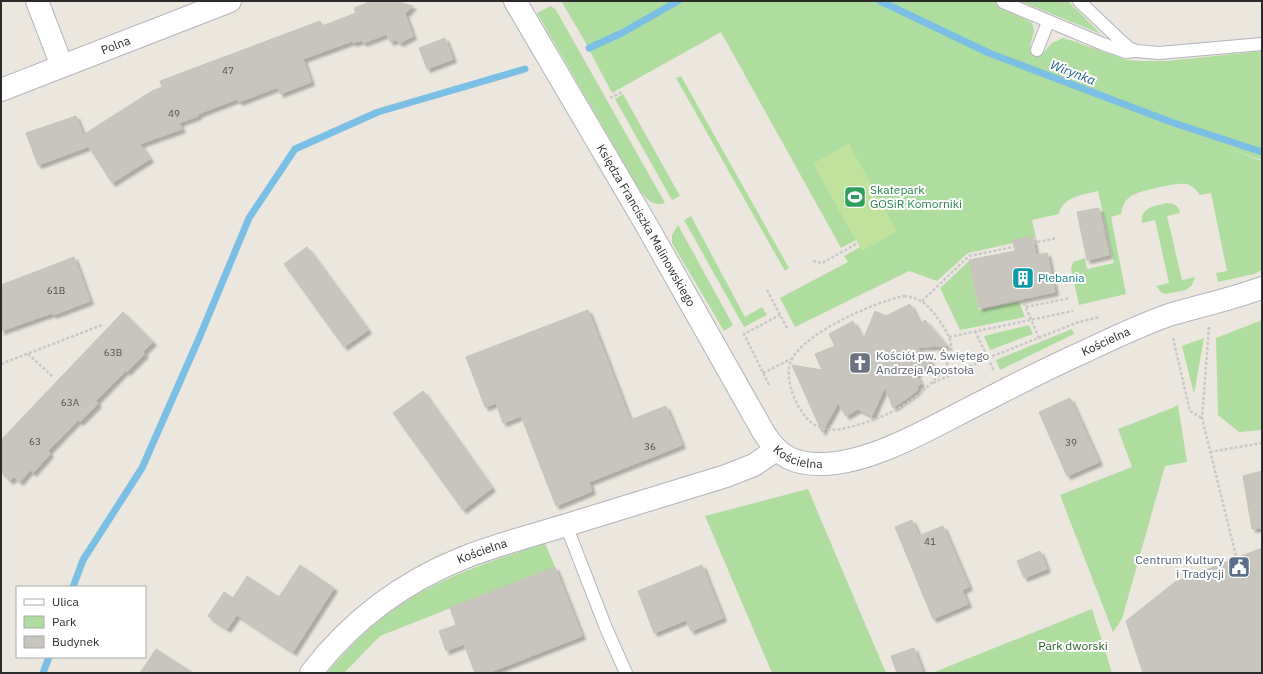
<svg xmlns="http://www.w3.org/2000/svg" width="1263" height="674" font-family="'IBM Plex Sans',sans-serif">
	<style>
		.green { fill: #afdda0 }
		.pitch { fill: #bfe39c }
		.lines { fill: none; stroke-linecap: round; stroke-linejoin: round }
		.stream { stroke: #7bbfe4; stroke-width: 7 }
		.building { fill: #c7c5bd; stroke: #c7c3b8; filter: url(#shadow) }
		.service-casing { stroke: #b2b3bd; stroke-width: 14 }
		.minor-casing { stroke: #b2b3bd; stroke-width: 24 }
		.tertiary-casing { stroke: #b2b3bd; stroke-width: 24 }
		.path { stroke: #c8c8c8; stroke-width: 2.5; stroke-dasharray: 3 2; stroke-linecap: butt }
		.service { stroke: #fff; stroke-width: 12 }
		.minor { stroke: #fff; stroke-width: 22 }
		.tertiary { stroke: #fff; stroke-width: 22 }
		.labels { text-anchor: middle; stroke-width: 4; stroke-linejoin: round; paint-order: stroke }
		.number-label { font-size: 10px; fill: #525250 }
		.street-label { font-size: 12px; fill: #2b2b2b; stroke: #fff }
		.leisure-label { font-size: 12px; fill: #27864d; stroke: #fff; text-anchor: start }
		.culture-label { font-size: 12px; fill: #0d838f; stroke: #fff; text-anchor: start }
		.worship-label { font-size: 12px; fill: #5b616d; stroke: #fff; text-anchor: start }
		.service-label { font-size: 12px; fill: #4e5e75; stroke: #fff; text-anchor: end }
		.park-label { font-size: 12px; fill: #296221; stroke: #fff }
		.water-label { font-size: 13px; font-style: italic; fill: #1a5d90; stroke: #fff }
	</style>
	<defs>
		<filter id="shadow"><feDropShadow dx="3.5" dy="3.5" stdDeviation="1" flood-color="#0004"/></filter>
	</defs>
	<rect width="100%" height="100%" fill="#ebe7de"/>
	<g class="green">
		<path d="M 561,1 L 1002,1 L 999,8 L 1023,18 L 1032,23 L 1034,31 L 1030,47 L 1044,52 L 1052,43 L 1063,38 L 1073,41 L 1127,60 L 1138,61 L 1167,61 L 1262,51 L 1262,160 L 1227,148 L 1262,161 L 1262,270 L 1254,274 L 1218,282 L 1216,273 L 1227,271 L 1211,193 L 1200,195 C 1196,190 1192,185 1186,184 C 1178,182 1138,191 1131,196 C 1125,200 1122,207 1121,214 L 1111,217 L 1126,294 L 1079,305 L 1071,269 L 1073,262 L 1085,258 L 1087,269 L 1114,263 L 1098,191 C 1083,195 1063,196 1059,214 L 1032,220 L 1036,238 L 968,253 L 937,281 L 909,271 L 795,327 L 780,298 L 848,262 L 844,256 L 860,247 L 862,250 L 849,144 L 814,164 L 856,240 L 841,248 L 721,32 L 612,93 L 583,38 Z"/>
		<polygon points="1020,1 1068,1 1101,34"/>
		<path d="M 551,6 L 556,10 L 665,203 C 654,207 646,199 640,191 L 537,13 Z"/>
		<polygon points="681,76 789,268 785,271 676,78"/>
		<polygon points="623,94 675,187 680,196 672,200 615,99"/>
		<path d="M 1167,203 C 1174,203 1179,206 1180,213 L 1167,216 L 1182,280 L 1195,277 L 1192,285 L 1186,290 L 1165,294 L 1161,292 L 1156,286 L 1169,283 L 1155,220 L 1142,223 C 1140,207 1155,206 1167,203 Z"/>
		<polygon points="691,216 745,317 762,307 767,315 744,327 684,220"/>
		<polygon points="678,225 733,325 724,331 672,243 672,235"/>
		<polygon points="969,261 979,310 1019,302 1025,317 960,330 940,288"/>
		<polygon points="1262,320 1262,430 1239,432 1218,415 1216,338"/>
		<polygon points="1029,325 1033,334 990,350 984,336"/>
		<polygon points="1072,329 1074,334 1000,370 996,360"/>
		<polygon points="1204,338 1194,394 1182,346"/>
		<polygon points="1178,405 1187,462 1165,466 1122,619 1113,632 1060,495 1132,467 1118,429 1172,408"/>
		<polygon points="808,489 886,673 772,673 705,516"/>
		<path d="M 545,543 L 555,567 L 380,636 L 344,673 L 327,673 C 353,641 385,612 421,592 C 460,571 503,557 545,543 Z"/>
		<polygon points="1092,609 1112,673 932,673"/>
	</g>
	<polygon class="pitch" points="849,144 897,231 862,251 814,164"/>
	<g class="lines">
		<g class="stream">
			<polyline points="880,1 989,53 1171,122 1262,152"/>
			<polyline points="589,48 622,33 678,1"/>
			<polyline points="73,587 83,560 142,468 200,336 249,218 295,149 378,112 525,69"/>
			<polyline points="43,673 49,657"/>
		</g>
	</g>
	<g class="building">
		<polygon points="372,1 395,1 413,6 405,14 413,36 400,43 396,40 390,42 387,34 363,43 362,40 353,43 352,41 303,59 311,82 280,94 278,87 239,102 237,99 198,114 198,116 179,123 182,129 140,144 150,159 112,183 84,139 87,147 38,165 26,133 76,116 83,135 152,91 162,87 160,81 320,21 322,26 356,13 354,8"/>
		<polygon points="445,38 453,59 427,69 419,48"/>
		<polygon points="1099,208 1109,255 1087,260 1077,212"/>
		<polygon points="1032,236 1036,255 1047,253 1055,292 979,308 969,260 1015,251 1013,240"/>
		<polygon points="307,247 368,330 344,347 284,264"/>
		<polygon points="74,257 90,301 53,315 52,313 1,331 1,285"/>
		<polygon points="910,304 920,324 925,320 947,346 917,347 931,362 916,374 921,384 917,386 918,390 893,408 885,387 872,416 858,409 846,416 838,403 822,432 792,365 822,370 815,354 835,346 829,334 853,321 863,340 875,311 886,316"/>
		<polygon points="588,310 630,420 666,406 682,445 589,482 592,491 556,506 521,416 503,423 496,403 485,407 466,357"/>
		<polygon points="123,312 153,342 143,352 145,354 127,372 126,370 96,401 98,404 80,422 78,420 48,451 50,454 33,473 30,470 20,482 14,477 10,481 1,472 1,440"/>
		<polygon points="423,391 492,488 463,510 393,413"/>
		<polygon points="1070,398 1099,462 1067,476 1039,412"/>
		<polygon points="1262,471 1262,528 1252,529 1243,476"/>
		<polygon points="912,520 919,536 943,526 969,587 962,590 968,604 933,619 895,527"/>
		<polygon points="1262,548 1262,673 1143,673 1126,621 1175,582"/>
		<polygon points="1040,551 1047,569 1024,578 1017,561"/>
		<polygon points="300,565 334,588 293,652 237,615 227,629 208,616 224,592 233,598 247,576 279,597"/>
		<polygon points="702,565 723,618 691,631 686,620 654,633 638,591"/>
		<polygon points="555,567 582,636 488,673 475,673 464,644 446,651 439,631 456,625 450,608"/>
		<polygon points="914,648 923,673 897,673 891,656"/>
		<polygon points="156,649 193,673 140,673"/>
	</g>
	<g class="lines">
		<g class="service-casing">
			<g id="service">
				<polyline points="1079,1 1120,40 1129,48 1136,51 1159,53 1262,44"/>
				<polyline points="1003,2 1103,44 1126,52 1134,51"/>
				<polyline points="1037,50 1048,22"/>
				<polyline points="566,525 606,628 626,673"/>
			</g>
		</g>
		<g class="minor-casing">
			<g id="minor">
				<polyline points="37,1 62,66"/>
				<path id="s1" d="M 311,673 C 351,621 403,582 463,558 C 498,544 534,535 570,524 C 622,508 674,492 726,476 L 754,465 L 776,450"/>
			</g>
		</g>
		<g class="tertiary-casing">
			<g id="tertiary">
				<path id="s2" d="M 515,1 L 647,226 L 764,433 C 779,457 795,465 824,464 C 873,462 929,429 972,407 C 1010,388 1047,368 1086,351 C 1113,338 1141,325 1169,315 C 1200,306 1231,299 1262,288"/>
				<path id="s3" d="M 1,90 L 230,1"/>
			</g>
		</g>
		<g class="path">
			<polyline points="610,98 622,92"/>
			<polyline points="813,261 822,263 858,243"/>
			<polyline points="767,290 788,330"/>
			<path d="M 904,296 C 923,298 931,308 941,323 C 947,332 953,342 951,354 C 950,362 943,370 937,377 C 911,406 879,421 841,429 C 831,431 820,429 812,423 C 797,412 783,378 791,361 C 803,333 875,302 904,296 Z"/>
			<polyline points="922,301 969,256 1057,238"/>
			<polyline points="1024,303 1039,338"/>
			<polyline points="1026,307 1070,298"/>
			<polyline points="1209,327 1202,418 1236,556"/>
			<polyline points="975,331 994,371"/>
			<polyline points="949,337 1073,311"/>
			<polyline points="1173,338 1190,411 1202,418"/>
			<polyline points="28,354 52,376"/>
			<polyline points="1,364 102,325"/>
			<polyline points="763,373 791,359"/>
			<polyline points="933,383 988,358 1076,323 1099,317"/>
			<polyline points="769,385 744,334 780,315"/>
			<polyline points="1210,452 1262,443"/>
		</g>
		<use href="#service" class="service"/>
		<use href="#minor" class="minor"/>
		<use href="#tertiary" class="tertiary"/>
	</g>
	<defs>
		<g id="stadium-square" transform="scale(1.15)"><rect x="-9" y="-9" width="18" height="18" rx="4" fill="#2e9e5b" stroke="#fff"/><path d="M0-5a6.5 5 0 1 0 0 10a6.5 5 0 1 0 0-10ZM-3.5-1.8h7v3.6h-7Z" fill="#fff"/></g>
		<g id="building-square" transform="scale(1.15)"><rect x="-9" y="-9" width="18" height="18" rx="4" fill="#0f9aa8" stroke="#fff"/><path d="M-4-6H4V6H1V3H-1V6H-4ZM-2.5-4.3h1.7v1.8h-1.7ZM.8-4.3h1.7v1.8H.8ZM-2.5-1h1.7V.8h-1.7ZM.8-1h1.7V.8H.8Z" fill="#fff"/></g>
		<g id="church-square" transform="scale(1.15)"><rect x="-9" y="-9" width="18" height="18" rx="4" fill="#6b7280" stroke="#fff"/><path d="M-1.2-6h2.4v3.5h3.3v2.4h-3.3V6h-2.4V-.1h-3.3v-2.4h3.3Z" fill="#fff"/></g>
		<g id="civic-square" transform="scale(1.15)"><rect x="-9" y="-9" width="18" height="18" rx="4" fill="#5c6f8a" stroke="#fff"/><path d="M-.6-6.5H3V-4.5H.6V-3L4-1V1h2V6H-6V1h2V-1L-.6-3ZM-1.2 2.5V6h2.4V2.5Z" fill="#fff"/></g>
	</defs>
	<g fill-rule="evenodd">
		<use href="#stadium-square" x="855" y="197"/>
		<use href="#building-square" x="1023" y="278"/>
		<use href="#church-square" x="860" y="363"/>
		<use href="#civic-square" x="1239" y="567"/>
	</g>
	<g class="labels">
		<g class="number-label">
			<text x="228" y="74">47</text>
			<text x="174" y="117">49</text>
			<text x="56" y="294">61B</text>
			<text x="113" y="356">63B</text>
			<text x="70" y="406">63A</text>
			<text x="35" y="445">63</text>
			<text x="1071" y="446">39</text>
			<text x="650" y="450">36</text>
			<text x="930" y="545">41</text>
		</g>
		<g class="street-label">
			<text dy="4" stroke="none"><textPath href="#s3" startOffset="123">Polna</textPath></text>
			<text dy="4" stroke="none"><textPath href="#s2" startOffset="260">Księdza Franciszka Malinowskiego</textPath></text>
			<text dy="4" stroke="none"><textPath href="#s2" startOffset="879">Kościelna</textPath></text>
			<text dy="4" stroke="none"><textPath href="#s2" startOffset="543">Kościelna</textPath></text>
			<text dy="4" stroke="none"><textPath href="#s1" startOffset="213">Kościelna</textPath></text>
		</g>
		<g class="leisure-label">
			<text x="870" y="194">Skatepark<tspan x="870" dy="14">GOSiR Komorniki</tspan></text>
		</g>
		<g class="culture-label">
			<text x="1038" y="282">Plebania</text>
		</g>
		<g class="worship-label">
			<text x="876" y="360">Kościół pw. Świętego<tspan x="876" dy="14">Andrzeja Apostoła</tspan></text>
		</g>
		<g class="service-label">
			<text x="1224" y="564">Centrum Kultury<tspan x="1224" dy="14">i Tradycji</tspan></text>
		</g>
		<g class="park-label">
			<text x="1073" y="650">Park dworski</text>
		</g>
		<g class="water-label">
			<text transform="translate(1073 72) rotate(21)" y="5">Wirynka</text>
		</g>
	</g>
	<rect width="1263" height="674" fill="none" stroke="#2b2b2b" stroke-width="4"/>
	<rect x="16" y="586" width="130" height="72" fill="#ffffff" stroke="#aaaaaa"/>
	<rect x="24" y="599" width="20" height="6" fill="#ffffff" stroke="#aaaaaa"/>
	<text x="52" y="606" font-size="12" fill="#2b2b2b">Ulica</text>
	<rect x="24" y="616" width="20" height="12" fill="#afdda0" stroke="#aaaaaa"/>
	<text x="52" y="626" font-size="12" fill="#2b2b2b">Park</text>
	<rect x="24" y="636" width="20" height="12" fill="#c7c5bd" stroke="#aaaaaa"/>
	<text x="52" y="646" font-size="12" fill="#2b2b2b">Budynek</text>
</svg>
